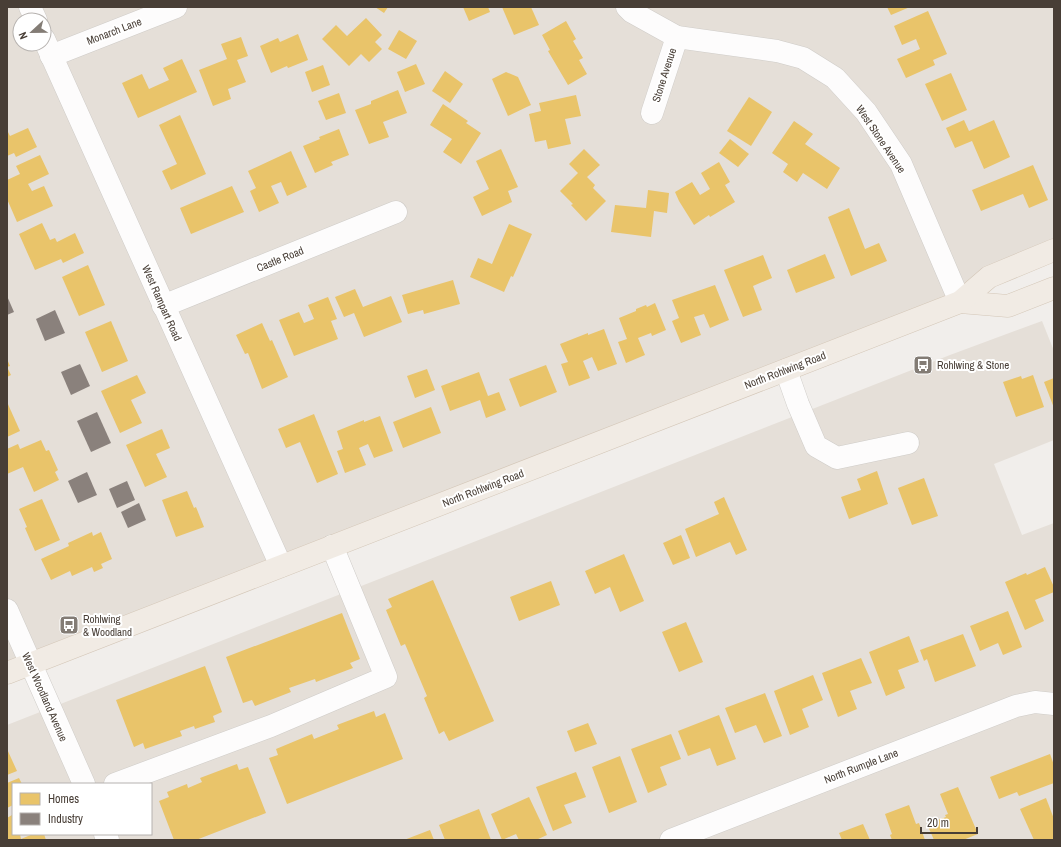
<svg xmlns="http://www.w3.org/2000/svg" width="1061" height="847" font-family="'Archivo Narrow',sans-serif">
	<style>
		.residential { fill: #e5dfd8; fill-rule: evenodd }
		.homes { fill: #e9c46a }
		.industry { fill: #8a817c }
		.lines { fill: none; stroke-linecap: round; stroke-linejoin: round }
		.minor-casing { stroke: #cfccc8; stroke-width: 23 }
		.major-casing { stroke: #d4c7b8; stroke-width: 23 }
		.minor { stroke: #fdfcfc; stroke-width: 22 }
		.major { stroke: #f1ebe4; stroke-width: 22 }
		.labels { text-anchor: middle; stroke-width: 4; stroke-linejoin: round; paint-order: stroke }
		.street-label { font-size: 11px; fill: #483e36; stroke: #fff }
		.poi-label { font-size: 11px; fill: #483e36; stroke: #fff; text-anchor: start }
	</style>
	<rect width="100%" height="100%" fill="#f1eeeb"/>
	<g class="residential">
		<path d="M 7,7 L 1054,7 L 1054,242 L 946,299 L 7,661 ZM 20,20 L 44,20 L 44,44 L 20,44 Z"/>
		<path d="M 1042,321 L 1054,351 L 1054,440 L 994,464 L 1022,535 L 1054,523 L 1054,840 L 7,840 L 7,725 L 950,355 ZM 13,784 L 151,784 L 151,834 L 13,834 Z"/>
	</g>
	<g class="homes">
		<polygon points="375,7 388,7 384,13"/>
		<polygon points="463,7 488,7 490,12 469,21"/>
		<polygon points="502,7 531,7 539,25 514,35"/>
		<polygon points="887,7 910,7 891,15"/>
		<polygon points="928,11 947,54 933,60 935,65 906,78 897,59 920,49 916,39 902,45 894,26"/>
		<polygon points="366,18 382,35 375,42 382,49 369,62 361,54 349,66 322,39 336,25 347,36"/>
		<polygon points="566,21 576,39 573,41 583,58 579,60 587,74 568,85 548,51 550,50 542,35"/>
		<polygon points="399,30 417,41 406,59 388,49"/>
		<polygon points="298,34 308,60 288,68 287,66 271,73 260,46 278,38 280,42"/>
		<polygon points="241,37 248,56 237,60 246,82 228,89 231,99 213,106 199,70 227,59 221,44"/>
		<polygon points="182,59 197,92 138,118 122,83 142,74 149,89 169,80 163,68"/>
		<polygon points="416,64 425,84 405,92 397,72"/>
		<polygon points="323,65 330,85 312,92 305,72"/>
		<polygon points="445,71 463,84 450,103 432,91"/>
		<polygon points="506,72 518,77 531,105 508,116 492,79"/>
		<polygon points="951,73 967,110 942,121 925,84"/>
		<polygon points="398,90 407,113 383,122 389,137 369,144 355,110 371,104 371,101"/>
		<polygon points="339,93 346,113 326,120 318,101"/>
		<polygon points="576,95 581,116 565,119 571,144 548,149 546,140 535,142 529,114 541,111 539,103"/>
		<polygon points="749,97 772,112 751,146 727,131"/>
		<polygon points="443,104 468,121 466,123 481,133 461,164 443,152 452,139 430,125"/>
		<polygon points="180,115 206,174 171,190 162,171 177,164 159,125"/>
		<polygon points="964,120 969,131 994,120 1010,157 984,169 972,141 955,148 946,128"/>
		<polygon points="794,121 813,134 805,144 840,168 827,189 803,173 797,182 783,172 788,164 772,153"/>
		<polygon points="28,128 37,147 16,157 14,153 7,156 7,130 10,136"/>
		<polygon points="339,129 349,155 331,162 333,165 315,173 303,146 320,139 319,137"/>
		<polygon points="730,139 749,154 738,167 719,153"/>
		<polygon points="501,149 518,187 508,191 512,202 482,216 473,197 489,189 476,161"/>
		<polygon points="584,149 600,165 587,177 595,185 593,188 606,201 586,221 571,205 573,204 560,191 578,173 569,164"/>
		<polygon points="291,151 307,187 287,196 281,182 271,186 279,203 259,212 250,191 256,188 248,171"/>
		<polygon points="40,155 49,174 28,184 32,191 44,186 53,206 17,222 7,199 7,180 20,174 16,166"/>
		<polygon points="719,162 730,182 725,185 735,202 710,217 709,215 694,225 679,201 675,192 692,182 700,195 710,189 701,173"/>
		<polygon points="1033,165 1048,200 1029,208 1023,194 981,211 972,190"/>
		<polygon points="232,186 244,212 191,234 180,208"/>
		<polygon points="648,190 669,193 667,213 654,211 651,237 611,232 615,205 646,208"/>
		<polygon points="849,208 865,249 879,243 887,261 851,276 828,217"/>
		<polygon points="42,223 50,240 55,238 57,242 75,233 84,253 63,263 61,259 35,270 19,234"/>
		<polygon points="509,224 532,234 513,277 511,276 504,292 470,277 478,258 492,264"/>
		<polygon points="825,254 835,278 796,293 787,270"/>
		<polygon points="763,255 772,278 753,286 762,310 743,317 724,270"/>
		<polygon points="88,265 105,305 79,316 62,277"/>
		<polygon points="453,280 460,304 424,314 423,310 408,314 402,295"/>
		<polygon points="715,285 729,320 710,328 704,314 694,317 701,335 681,343 672,321 679,318 672,300"/>
		<polygon points="355,289 363,307 391,296 402,322 364,337 354,313 344,317 335,297"/>
		<polygon points="328,297 337,319 331,321 338,339 294,356 279,320 299,312 304,323 314,319 308,305"/>
		<polygon points="655,303 666,330 652,336 651,333 638,338 645,355 626,363 618,342 627,339 619,318 636,311 636,309 646,305 647,307"/>
		<polygon points="111,321 128,361 102,372 85,332"/>
		<polygon points="262,323 270,341 272,340 288,377 262,389 248,353 245,354 236,335"/>
		<polygon points="604,329 617,364 598,371 592,357 583,361 590,378 569,386 561,364 568,362 560,344 588,333 588,335"/>
		<polygon points="7,359 10,366 7,367 11,375 7,377"/>
		<polygon points="546,365 557,392 520,407 509,379"/>
		<polygon points="427,369 435,390 415,398 407,376"/>
		<polygon points="479,372 488,396 499,392 506,410 486,418 480,400 450,411 441,386"/>
		<polygon points="137,375 146,393 131,400 142,423 120,433 101,391"/>
		<polygon points="1033,375 1044,407 1016,417 1003,382 1021,376 1022,379"/>
		<polygon points="1054,378 1054,408 1044,382"/>
		<polygon points="7,402 20,431 7,437"/>
		<polygon points="431,407 441,433 403,448 393,422"/>
		<polygon points="314,414 338,474 317,483 300,442 286,448 278,429"/>
		<polygon points="380,416 393,451 374,458 368,444 359,448 366,465 345,473 337,451 343,449 337,431 364,420 364,422"/>
		<polygon points="162,429 170,448 156,454 167,477 145,487 126,445"/>
		<polygon points="41,440 46,451 49,450 58,470 55,472 59,480 34,492 23,467 7,474 7,449 18,444 20,449"/>
		<polygon points="877,471 888,504 849,519 841,497 861,490 857,479"/>
		<polygon points="924,478 938,516 912,525 898,488"/>
		<polygon points="187,491 194,508 196,507 204,527 176,537 162,500"/>
		<polygon points="724,497 747,550 736,555 730,542 696,557 685,529 719,514 714,502"/>
		<polygon points="42,499 60,540 35,551 25,528 27,527 19,509"/>
		<polygon points="92,532 93,536 101,532 112,559 101,564 103,568 94,572 92,567 72,576 70,571 51,580 41,559 69,546 68,543"/>
		<polygon points="681,535 690,558 673,565 663,543"/>
		<polygon points="624,554 644,601 620,612 610,587 595,594 585,571"/>
		<polygon points="1045,567 1054,587 1054,592 1035,600 1044,621 1025,630 1005,582 1026,573 1027,575"/>
		<polygon points="433,580 494,721 449,741 444,731 439,734 424,698 427,696 405,644 401,646 386,610 392,607 388,599"/>
		<polygon points="551,581 560,605 519,621 510,597"/>
		<polygon points="1008,611 1022,647 1003,655 998,643 980,651 970,626"/>
		<polygon points="342,613 360,659 350,663 353,668 316,682 315,679 289,688 291,692 255,706 252,700 243,703 226,657"/>
		<polygon points="686,622 703,662 679,672 662,632"/>
		<polygon points="963,634 976,666 935,682 927,659 924,661 920,650"/>
		<polygon points="909,636 919,662 898,670 905,688 886,696 869,652"/>
		<polygon points="861,658 872,683 850,691 857,709 838,717 822,673"/>
		<polygon points="205,666 222,712 213,716 215,722 195,729 194,726 180,731 182,736 145,749 143,743 134,747 116,700"/>
		<polygon points="813,675 823,700 802,709 809,727 790,735 774,691"/>
		<polygon points="765,693 782,736 764,743 756,725 735,733 725,708"/>
		<polygon points="374,711 376,717 385,713 403,759 287,804 269,758 278,755 276,749 312,734 314,739 339,729 337,725"/>
		<polygon points="719,715 736,759 717,766 710,748 688,756 678,731"/>
		<polygon points="588,723 597,744 575,752 567,731"/>
		<polygon points="671,734 681,759 660,767 667,785 648,793 631,749"/>
		<polygon points="7,749 17,771 7,775"/>
		<polygon points="1050,754 1054,765 1054,783 1019,796 1017,792 999,799 990,777"/>
		<polygon points="620,756 637,802 609,813 592,767"/>
		<polygon points="237,764 239,770 248,767 266,813 196,840 174,840 159,801 169,797 167,792 187,784 188,788 202,782 200,778"/>
		<polygon points="576,772 586,797 564,805 572,823 553,831 536,787"/>
		<polygon points="19,778 22,784 13,784 13,805 7,808 7,783"/>
		<polygon points="958,787 978,834 963,840 934,840 927,824 946,817 945,815 948,814 940,794"/>
		<polygon points="529,797 547,835 536,840 519,840 516,834 502,840 491,814"/>
		<polygon points="1046,798 1054,819 1054,840 1034,840 1020,809"/>
		<polygon points="909,805 916,824 919,823 925,840 892,840 890,835 892,834 885,814"/>
		<polygon points="479,809 491,840 445,840 439,825"/>
		<polygon points="12,815 13,834 20,834 21,839 33,834 44,834 46,840 7,840 7,818"/>
		<polygon points="863,824 870,840 842,840 839,833"/>
		<polygon points="430,830 434,840 404,840"/>
	</g>
	<g class="industry">
		<polygon points="7,296 14,312 7,315"/>
		<polygon points="55,310 65,333 45,341 36,319"/>
		<polygon points="80,364 90,386 71,395 61,372"/>
		<polygon points="97,412 111,443 91,452 77,421"/>
		<polygon points="87,472 97,495 78,503 68,481"/>
		<polygon points="127,481 135,500 117,508 109,489"/>
		<polygon points="139,503 146,520 128,528 121,512"/>
	</g>
	<g class="lines">
		<g class="minor-casing">
			<g id="minor">
				<polyline points="30,7 36,20"/>
				<polyline points="627,7 632,12 677,37 777,51 803,58 835,78 866,112 901,164 960,302"/>
				<polyline points="44,39 281,566"/>
				<polyline points="51,56 176,7"/>
				<polyline points="652,113 677,37"/>
				<polyline points="163,306 396,212"/>
				<polyline points="786,370 798,404 816,446 837,458 908,443"/>
				<polyline points="7,610 84,784"/>
				<polyline points="115,784 271,726 386,677 332,546"/>
				<polyline points="105,834 108,840"/>
				<polyline points="671,840 1016,706 1035,702 1054,704"/>
			</g>
		</g>
		<g class="major-casing">
			<g id="major">
				<polyline points="960,302 1008,306 1054,288"/>
				<polyline points="7,673 960,302 989,277 1054,250"/>
			</g>
		</g>
		<use href="#minor" class="minor"/>
		<use href="#major" class="major"/>
	</g>
	<defs>
		<g id="bus-square" transform="scale(1)"><rect x="-9" y="-9" width="18" height="18" rx="4" fill="#837c75" stroke="#fff"/><path d="M-5-6H5V4H4V6H2V4H-2V6H-4V4H-5ZM-3.5-4V0h7V-4ZM-3.5 1.2v1.5H-2V1.2ZM2 1.2v1.5H3.5V1.2Z" fill="#fff"/></g>
	</defs>
	<g fill-rule="evenodd">
		<use href="#bus-square" x="923" y="365"/>
		<use href="#bus-square" x="69" y="625"/>
	</g>
	<g class="labels">
		<g class="street-label">
			<text transform="translate(114 31) rotate(-21)" y="4">Monarch Lane</text>
			<text transform="translate(664 75) rotate(-72)" y="4">Stone Avenue</text>
			<text transform="translate(881 139) rotate(56)" y="4">West Stone Avenue</text>
			<text transform="translate(280 259) rotate(-22)" y="4">Castle Road</text>
			<text transform="translate(162 303) rotate(66)" y="4">West Rampart Road</text>
			<text transform="translate(785 370) rotate(-21)" y="4">North Rohlwing Road</text>
			<text transform="translate(483 488) rotate(-21)" y="4">North Rohlwing Road</text>
			<text transform="translate(45 697) rotate(66)" y="4">West Woodland Avenue</text>
			<text transform="translate(861 766) rotate(-21)" y="4">North Rumple Lane</text>
		</g>
		<g class="poi-label">
			<text x="937" y="369">Rohlwing &amp; Stone</text>
			<text x="83" y="623">Rohlwing<tspan x="83" dy="13">&amp; Woodland</tspan></text>
		</g>
	</g>
	<rect width="1061" height="847" fill="none" stroke="#483e36" stroke-width="16"/>
	<rect x="12" y="783" width="140" height="52" fill="#ffffff" stroke="#b6b2af"/>
	<rect x="20" y="793" width="20" height="12" fill="#e9c46a" stroke="#b6b2af"/>
	<text x="48" y="803" font-size="12" fill="#483e36">Homes</text>
	<rect x="20" y="813" width="20" height="12" fill="#8a817c" stroke="#b6b2af"/>
	<text x="48" y="823" font-size="12" fill="#483e36">Industry</text>
	<g transform="translate(32 32) rotate(248)"><circle r="19" fill="#ffffff" stroke="#b6b2af"/>
	<path d="M0-3L7 15L0 10L-7 15Z" fill="#837c75"/>
	<text y="-6" font-size="11" font-weight="bold" text-anchor="middle" fill="#483e36">N</text>
	</g>
	<path d="M921 827v6h56v-6" fill="none" stroke="#483e36" stroke-width="2"/>
	<text x="927" y="827" font-size="12" fill="#483e36" stroke="#ffffff" stroke-width="3" paint-order="stroke">20 m</text>
</svg>
